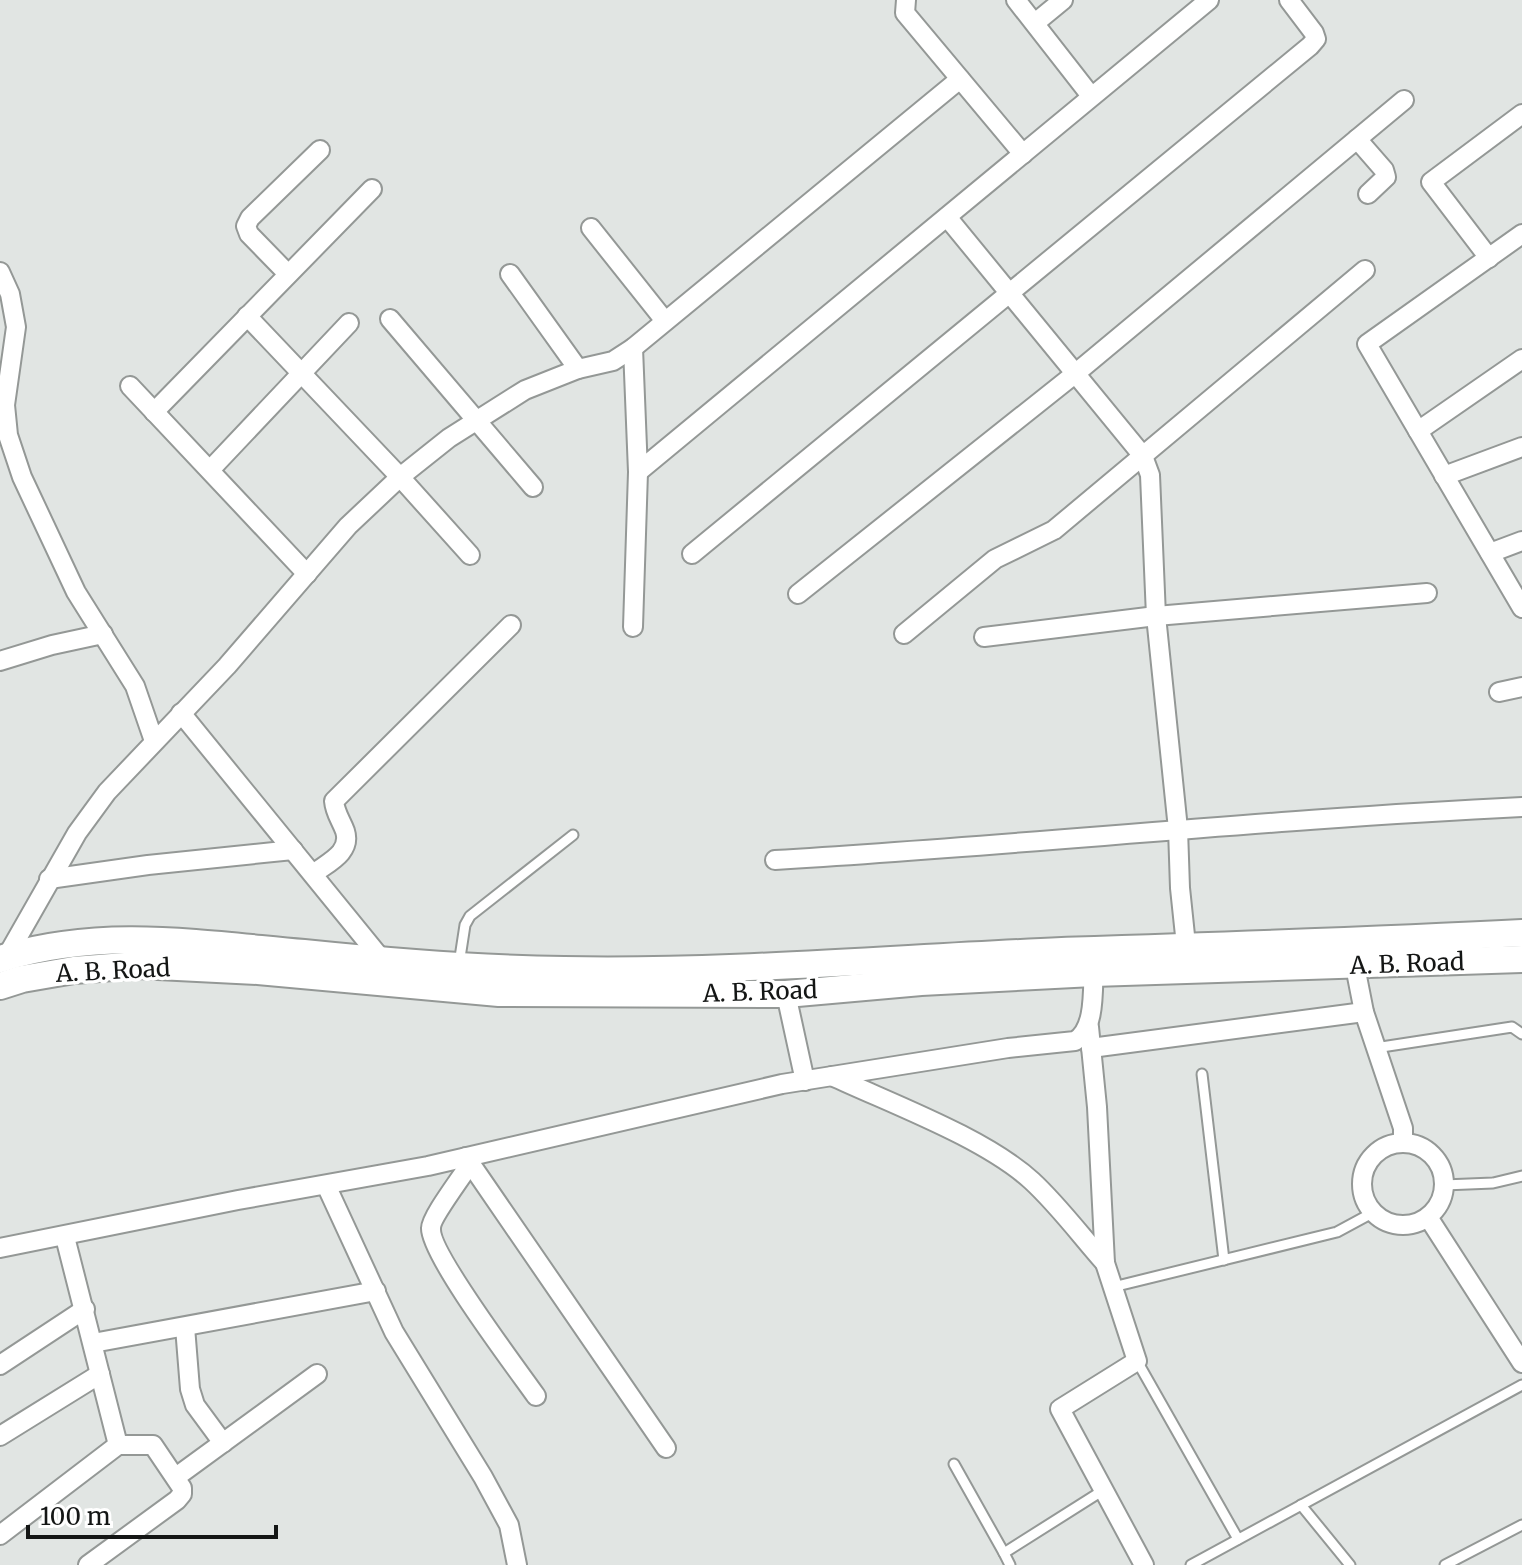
<svg xmlns="http://www.w3.org/2000/svg" width="1522" height="1565" font-family="Merriweather,serif">
	<style>
		.lines { fill: none; stroke-linecap: round; stroke-linejoin: round }
		.service-casing { stroke: #949896; stroke-width: 13 }
		.minor-casing { stroke: #949896; stroke-width: 22 }
		.secondary-casing { stroke: #949896; stroke-width: 30 }
		.service { stroke: #fff; stroke-width: 9 }
		.minor { stroke: #fff; stroke-width: 18 }
		.secondary { stroke: #fff; stroke-width: 26 }
		.labels { text-anchor: middle; stroke-width: 7; stroke-linejoin: round; paint-order: stroke }
		.street-label { font-size: 24px; fill: #141615; stroke: #fff }
	</style>
	<rect width="100%" height="100%" fill="#e1e5e3"/>
	<g class="lines">
		<g class="service-casing">
			<g id="service">
				<polyline points="459,964 465,925 470,916 573,835"/>
				<polyline points="1375,1048 1512,1027 1522,1034"/>
				<polyline points="1202,1074 1224,1260"/>
				<polyline points="1444,1185 1493,1183 1522,1176"/>
				<polyline points="1113,1287 1337,1232 1374,1212"/>
				<polyline points="1137,1361 1238,1539"/>
				<polyline points="954,1464 1004,1553"/>
				<polyline points="1301,1505 1350,1565"/>
				<polyline points="1010,1565 1004,1553 1102,1491"/>
				<polyline points="1191,1565 1522,1385"/>
				<polyline points="1445,1565 1522,1525"/>
			</g>
		</g>
		<g class="minor-casing">
			<g id="minor">
				<polyline points="906,0 905,13 1023,154"/>
				<polyline points="1016,0 1091,96"/>
				<polyline points="1035,23 1063,0"/>
				<polyline points="1357,139 1384,170 1386,177 1368,194"/>
				<polyline points="947,217 1143,456 1150,475 1156,616 1178,829 1180,888 1186,945"/>
				<polyline points="591,228 665,321"/>
				<polyline points="1522,234 1367,344 1522,608"/>
				<polyline points="1489,258 1431,182 1522,114"/>
				<polyline points="0,272 10,294 16,327 5,405 8,435 22,477 76,592 135,686 154,741"/>
				<polyline points="288,274 249,234 246,226 250,218 320,150"/>
				<polyline points="510,274 578,369"/>
				<polyline points="247,316 400,477 470,555"/>
				<polyline points="390,319 533,487"/>
				<polyline points="633,348 638,472 633,627"/>
				<polyline points="130,386 307,574"/>
				<polyline points="154,412 372,189"/>
				<polyline points="1418,431 1522,359"/>
				<polyline points="210,470 349,323"/>
				<polyline points="638,472 1209,0"/>
				<polyline points="1444,476 1522,447"/>
				<polyline points="1490,553 1522,541"/>
				<polyline points="692,554 1310,46 1316,39 1314,33 1289,0"/>
				<polyline points="798,594 1076,373 1404,100"/>
				<polyline points="904,634 995,559 1054,530 1365,270"/>
				<polyline points="984,637 1156,616 1427,593"/>
				<polyline points="0,661 52,645 103,634"/>
				<polyline points="1499,692 1522,687"/>
				<polyline points="181,713 383,961"/>
				<path d="M 775,860 C 1024,845 1273,819 1522,807"/>
				<path d="M 313,874 C 327,863 352,853 345,831 C 341,820 335,813 334,801 L 511,625"/>
				<polyline points="49,879 148,865 293,850"/>
				<polyline points="7,956 77,833 107,792 227,666 348,526 400,477 449,438 525,390 578,369 613,361 633,348 960,79"/>
				<polyline points="1353,956 1364,1012 1403,1128 1403,1143"/>
				<polyline points="786,994 805,1081"/>
				<polyline points="1089,1027 1097,1107 1105,1263 1137,1361 1060,1409 1144,1565"/>
				<polyline points="1091,1048 1364,1012"/>
				<path d="M 832,1076 C 892,1104 985,1138 1032,1181 C 1059,1206 1081,1236 1105,1263"/>
				<circle cx="1403" cy="1184" r="41"/>
				<polyline points="466,1157 666,1448"/>
				<path d="M 469,1165 C 462,1177 431,1217 431,1228 C 429,1253 517,1369 536,1396"/>
				<polyline points="326,1185 394,1332 483,1477 509,1525 517,1565"/>
				<polyline points="1428,1217 1522,1363"/>
				<polyline points="65,1237 118,1445 153,1445 182,1488 182,1494 177,1500 88,1565"/>
				<path d="M 0,1248 L 238,1200 L 428,1166 L 782,1084 L 1008,1048 L 1075,1041 C 1097,1028 1092,986 1094,962"/>
				<polyline points="185,1327 190,1389 195,1405 223,1443"/>
				<polyline points="93,1343 376,1291"/>
				<polyline points="0,1365 85,1309"/>
				<polyline points="0,1436 100,1374"/>
				<polyline points="176,1477 317,1374"/>
				<polyline points="0,1535 118,1445"/>
			</g>
		</g>
		<g class="secondary-casing">
			<g id="secondary">
				<path d="M 0,959 C 100,927 202,944 304,953 C 391,962 477,969 564,970 C 731,973 896,958 1062,951 C 1215,946 1369,941 1522,933"/>
				<polyline points="0,986 22,979 74,970 138,965 258,971 499,993 786,994 921,982 1093,973 1522,959"/>
			</g>
		</g>
		<use href="#service" class="service"/>
		<use href="#minor" class="minor"/>
		<use href="#secondary" class="secondary"/>
	</g>
	<g class="labels">
		<g class="street-label">
			<text transform="translate(1407 964) rotate(-2)" y="8">A. B. Road</text>
			<text transform="translate(113 971) rotate(-3)" y="8">A. B. Road</text>
			<text transform="translate(760 992) rotate(-2)" y="8">A. B. Road</text>
		</g>
	</g>
	<path d="M28 1525v12h248v-12" fill="none" stroke="#141615" stroke-width="4"/>
	<text x="40" y="1525" font-size="24" fill="#141615" stroke="#ffffff" stroke-width="6" paint-order="stroke">100 m</text>
</svg>
